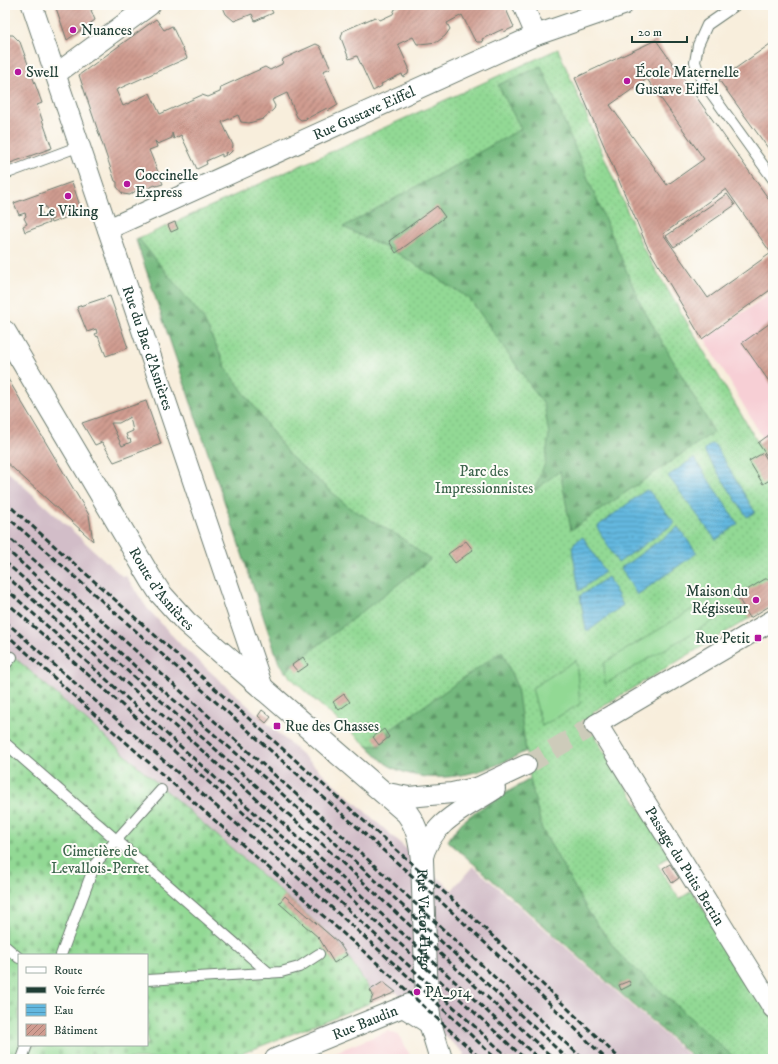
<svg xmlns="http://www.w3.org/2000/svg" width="778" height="1064" font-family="'IM FELL DW Pica',serif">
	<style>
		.built { fill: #f7cfd5 }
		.railway { fill: #d2bdc8 }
		.grass { fill: url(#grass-dots); stroke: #588b64 }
		.forest { fill: url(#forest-firs); stroke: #4a7b59 }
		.cemetery { fill: url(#cemetery-stones); stroke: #588b64; fill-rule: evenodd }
		.pitch { fill: #92d994; stroke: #588b64 }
		.water { fill: url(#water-rules); stroke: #417a8a }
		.building { fill: url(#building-hatch); fill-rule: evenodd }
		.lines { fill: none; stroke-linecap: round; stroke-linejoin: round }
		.street-tunnel { stroke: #cdcbba; stroke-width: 20; stroke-dasharray: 20 10; stroke-linecap: butt }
		.lane-casing { stroke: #6b7b6f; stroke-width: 12 }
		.street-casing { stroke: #6b7b6f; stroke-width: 22 }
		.secondary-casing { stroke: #6b7b6f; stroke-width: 24 }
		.lane { stroke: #fff; stroke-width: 10 }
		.street { stroke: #fff; stroke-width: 20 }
		.secondary { stroke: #fff; stroke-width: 22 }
		.rail { stroke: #1f3d34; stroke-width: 3; stroke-dasharray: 6 3; stroke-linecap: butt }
		.poi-dot { fill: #b5179e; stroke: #fdfcf7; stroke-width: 1.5 }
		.labels { text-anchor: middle; stroke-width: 4; stroke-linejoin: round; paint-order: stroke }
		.poi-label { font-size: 15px; fill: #1f3d34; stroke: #fdfcf7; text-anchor: start }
		.street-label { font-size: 15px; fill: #1f3d34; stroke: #fdfcf7 }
		.park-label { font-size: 15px; fill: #3c644c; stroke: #fdfcf7 }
	</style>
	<defs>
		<pattern id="grass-dots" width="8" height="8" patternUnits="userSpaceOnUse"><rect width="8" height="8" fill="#92d994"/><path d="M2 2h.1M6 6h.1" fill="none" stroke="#7dbb80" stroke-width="1.8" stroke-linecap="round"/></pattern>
		<pattern id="forest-firs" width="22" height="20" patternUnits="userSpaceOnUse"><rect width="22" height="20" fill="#75b97e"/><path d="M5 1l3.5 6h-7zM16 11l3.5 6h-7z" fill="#5f9868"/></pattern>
		<pattern id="cemetery-stones" width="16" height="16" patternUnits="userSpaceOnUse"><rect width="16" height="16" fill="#92d994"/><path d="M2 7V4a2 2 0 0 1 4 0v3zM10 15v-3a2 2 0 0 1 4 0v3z" fill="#7dbb80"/></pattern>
		<pattern id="water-rules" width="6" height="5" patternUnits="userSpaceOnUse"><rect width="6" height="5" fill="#63b8df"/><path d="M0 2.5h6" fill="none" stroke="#5197b6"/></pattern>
		<pattern id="building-hatch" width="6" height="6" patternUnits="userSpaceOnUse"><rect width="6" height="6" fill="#d09c90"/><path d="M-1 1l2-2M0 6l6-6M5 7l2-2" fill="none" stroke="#a88076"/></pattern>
	</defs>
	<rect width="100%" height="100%" fill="#fdfcf7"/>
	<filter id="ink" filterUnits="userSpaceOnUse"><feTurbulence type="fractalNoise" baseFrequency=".025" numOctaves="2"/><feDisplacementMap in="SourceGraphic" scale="8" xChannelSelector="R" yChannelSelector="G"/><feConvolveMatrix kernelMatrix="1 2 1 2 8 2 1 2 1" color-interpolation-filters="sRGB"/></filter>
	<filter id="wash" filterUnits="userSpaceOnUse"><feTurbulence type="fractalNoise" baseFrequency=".012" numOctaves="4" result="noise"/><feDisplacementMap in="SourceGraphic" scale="16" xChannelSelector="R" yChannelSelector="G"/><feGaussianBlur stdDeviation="0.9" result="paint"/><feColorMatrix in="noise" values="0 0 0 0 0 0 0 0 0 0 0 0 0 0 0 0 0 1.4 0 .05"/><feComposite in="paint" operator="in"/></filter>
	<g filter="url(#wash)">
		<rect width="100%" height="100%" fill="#f8eedc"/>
		<g class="built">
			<polygon points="773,291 773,456 705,339"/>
			<polygon points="388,1031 398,1034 412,1059 318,1059"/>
		</g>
		<polygon class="railway" points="5,469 123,577 126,576 147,608 183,647 452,890 473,866 693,1059 465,1059 463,1056 464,1053 391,988 370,990 339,943 5,649"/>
		<path class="grass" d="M 558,49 L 643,248 L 758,443 L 773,465 L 773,604 L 593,712 L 596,739 L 670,856 L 657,864 L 679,899 L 692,891 L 773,1019 L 773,1059 L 695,1059 L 448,841 C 462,813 503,795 530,779 L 526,751 C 488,772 432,790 390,766 C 384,763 379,757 374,752 C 363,742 353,733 342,724 C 320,704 296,686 279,663 L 136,240 Z"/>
		<g class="forest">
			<polygon points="541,66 640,303 714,432 571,530 560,471 534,491 545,463 549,434 544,405 470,299 399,254 343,227 521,129 498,85"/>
			<polygon points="139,239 203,318 227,369 289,455 350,508 402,538 430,560 292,665 286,673 279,663 136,240"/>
			<path d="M 502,651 L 517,687 L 526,751 C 487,773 433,789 390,766 C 382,762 374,752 367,746 L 379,745 L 389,737 L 387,732 Z"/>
			<polygon points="530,779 542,829 588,911 619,954 736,1059 695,1059 448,841 462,822"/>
		</g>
		<path class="cemetery" d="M 5,649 L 339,943 L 370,990 L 373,995 L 370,1003 L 228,1059 L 5,1059 ZM 19,955 L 147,955 L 147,1045 L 19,1045 Z"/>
		<g class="pitch">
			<polygon points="709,599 720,617 605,684 604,663"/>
			<polygon points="576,660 580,704 542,726 532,688"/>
		</g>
		<g class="water">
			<polygon points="711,444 715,445 755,512 747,517 705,453 705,449"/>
			<polygon points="694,458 738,524 716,540 668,476"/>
			<polygon points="646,490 649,491 675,523 618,563 598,529 598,526"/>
			<polygon points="678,527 697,553 637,595 621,568"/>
			<polygon points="583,537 605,572 579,591 572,547 575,542"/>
			<polygon points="608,577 623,605 590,630 586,630 580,596"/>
		</g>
		<g id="blocks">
			<g class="building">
				<polygon points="55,5 100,5 91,10 95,20 67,40"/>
				<polygon points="222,5 280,5 271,9 273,13 255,21 252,14 234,21 226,14"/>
				<polygon points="403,5 504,5 514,27 504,32 503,29 482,39 483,42 477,42 474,39 462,15 447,23 450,29 445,36 437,42 420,44 417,44 413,37 398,44 409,68 408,74 403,77 402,74 381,84 382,86 373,91 357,56 349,59 341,38 343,31 375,17 380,20 393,14 395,9"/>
				<polygon points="156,19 164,30 172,26 187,58 116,90 123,106 150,93 160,114 202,95 208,97 220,92 221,87 265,67 270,70 282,64 283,59 316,44 320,46 331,68 323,71 338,105 328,111 327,108 308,118 306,117 307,119 301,120 297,117 287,93 272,100 275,106 274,109 263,119 249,123 241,122 238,115 222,122 233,145 232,151 228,155 227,152 225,153 226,155 222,157 222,154 206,161 207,164 197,169 181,135 174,139 172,133 172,138 158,144 155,141 157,147 149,150 163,184 156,186 155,185 140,192 137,190 130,195 123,194 117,187 117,182 115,181 79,75"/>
				<polygon points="5,35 13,35 20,42 42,103 37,105 52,148 5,165"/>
				<path d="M 656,40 L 773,205 L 773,288 L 702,339 L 647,246 L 575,78 ZM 647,79 L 704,159 L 667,185 L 610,105 ZM 726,189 L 771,253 L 708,298 L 663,234 Z"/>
				<polygon points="773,42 773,155 719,80"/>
				<polygon points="72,182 82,212 51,223 50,220 53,219 50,210 47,210 45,206 40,208 44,218 47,217 49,223 25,232 23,226 27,224 24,218 26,216 25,213 19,215 14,203"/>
				<polygon points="727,194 735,205 674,247 666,236"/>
				<polygon points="437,206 445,217 396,253 389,241"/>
				<polygon points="175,222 178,229 171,232 168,225"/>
				<polygon points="110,296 128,348 106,356 98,336 97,337 95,334 97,333 96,329 87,332 77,307"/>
				<polygon points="773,321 773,387 742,343"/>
				<polygon points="5,374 89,515 93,541 5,461"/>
				<path d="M 146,401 L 161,444 L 114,462 L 102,442 L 95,445 L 82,423 ZM 130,417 L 133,431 L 126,434 L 128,440 L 130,439 L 131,442 L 122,446 L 111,423 L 119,423 Z"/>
				<polygon points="773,432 773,465 758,443"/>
				<polygon points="763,453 773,469 773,478 763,484 749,461"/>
				<polygon points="466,541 473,550 455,563 448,554"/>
				<polygon points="765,579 769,579 773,586 771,589 773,593 773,604 750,618 737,596"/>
				<polygon points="303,657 308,665 298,672 292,665"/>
				<polygon points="344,694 350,702 339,710 333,702"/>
				<polygon points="262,710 271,717 266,723 258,716"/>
				<polygon points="384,729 389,737 379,745 373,737"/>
				<polygon points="670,864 679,878 672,883 663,868"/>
				<polygon points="285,896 339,943 347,955 334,963 319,938 279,903"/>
				<polygon points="629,981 631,985 621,990 619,985"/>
				<polygon points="383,982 396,992 370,1003 373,995 370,990"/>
			</g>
		</g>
	</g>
	<g filter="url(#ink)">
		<use href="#blocks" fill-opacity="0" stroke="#6b7b6f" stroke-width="1"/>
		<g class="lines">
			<polyline class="street-tunnel" points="526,765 595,725"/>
			<g class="lane-casing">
				<g id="lane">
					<polyline points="736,5 707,25 698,45 695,62 701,79 773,179"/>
					<polyline points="5,174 80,146"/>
					<polyline points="5,665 12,657"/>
					<polyline points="5,743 269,973"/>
					<polyline points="5,946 19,958"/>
					<polyline points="61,955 95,864 161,790"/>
					<polyline points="147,980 281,972 299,967 319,954"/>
					<polyline points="22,1059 27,1045"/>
				</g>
			</g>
			<g class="street-casing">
				<g id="street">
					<path id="s1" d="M 32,5 L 264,691"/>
					<polyline points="523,5 536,35"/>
					<polyline points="56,74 150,5"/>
					<path id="s2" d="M 108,229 L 536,35 L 623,5"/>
					<path id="s3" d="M 597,724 L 773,1008"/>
					<polyline points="595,725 773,620"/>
					<polyline points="382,792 409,797 452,793 479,787 526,765"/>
					<path d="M 422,860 C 431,821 465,809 495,789"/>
					<path id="s4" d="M 275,1059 L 410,1004"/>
				</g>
			</g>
			<g class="secondary-casing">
				<g id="secondary">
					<path id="s5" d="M 5,332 L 151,579 L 160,593 L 186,622 L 407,813 C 418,828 420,842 422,860 L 427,998 L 430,1023 L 441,1059"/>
					<polyline points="405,1007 430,1023"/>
				</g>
			</g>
			<use href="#lane" class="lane"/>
			<use href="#street" class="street"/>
			<use href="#secondary" class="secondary"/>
			<g class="rail">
				<polyline points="5,502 481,925 620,1059"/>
				<polyline points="5,515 437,898 544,998 606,1059"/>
				<polyline points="5,534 336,830 583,1059"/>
				<polyline points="5,548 147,677 265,778 568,1059"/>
				<polyline points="5,562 323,845 554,1059"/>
				<polyline points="5,575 251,794 539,1059"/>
				<polyline points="5,588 242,802 309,860 525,1059"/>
				<polyline points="5,601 238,808 510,1059"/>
				<path d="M 5,621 C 168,767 338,907 496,1059"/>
				<polyline points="5,633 105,724 378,964 481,1059"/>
			</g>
		</g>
	</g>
	<g class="poi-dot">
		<circle cx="73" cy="30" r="4"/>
		<circle cx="18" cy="72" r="4"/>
		<circle cx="627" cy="81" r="4"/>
		<circle cx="127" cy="184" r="4"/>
		<circle cx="68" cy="196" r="4"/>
		<circle cx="756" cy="600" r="4"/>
		<rect x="754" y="634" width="8" height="8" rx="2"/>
		<rect x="273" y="722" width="8" height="8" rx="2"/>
		<circle cx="417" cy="992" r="4"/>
	</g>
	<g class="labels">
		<g class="poi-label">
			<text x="81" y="35">Nuances</text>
			<text x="26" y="77">Swell</text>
			<text x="635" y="77">École Maternelle<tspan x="635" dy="17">Gustave Eiffel</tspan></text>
			<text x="135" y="180">Coccinelle<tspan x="135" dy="17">Express</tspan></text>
			<text x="68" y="216" text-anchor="middle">Le Viking</text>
			<text x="748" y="596" text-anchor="end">Maison du<tspan x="748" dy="17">Régisseur</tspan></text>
			<text x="750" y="643" text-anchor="end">Rue Petit</text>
			<text x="285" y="731">Rue des Chasses</text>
			<text x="425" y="997">PA_914</text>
		</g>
		<g class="street-label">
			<text dy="5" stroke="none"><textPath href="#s2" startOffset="281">Rue Gustave Eiffel</textPath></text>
			<text dy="5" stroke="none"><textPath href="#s1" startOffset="362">Rue du Bac d’Asnières</textPath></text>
			<text dy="5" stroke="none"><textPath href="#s5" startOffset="301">Route d'Asnières</textPath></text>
			<text dy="5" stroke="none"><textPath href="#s3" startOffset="167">Passage du Puits Bertin</textPath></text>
			<text dy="5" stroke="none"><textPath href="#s5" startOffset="744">Rue Victor Hugo</textPath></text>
			<text dy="5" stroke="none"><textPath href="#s4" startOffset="97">Rue Baudin</textPath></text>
		</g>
		<g class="park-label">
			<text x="484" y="476">Parc des<tspan x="484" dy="17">Impressionnistes</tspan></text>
			<text x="100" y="856">Cimetière de<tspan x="100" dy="17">Levallois-Perret</tspan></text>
		</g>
	</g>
	<rect width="778" height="1064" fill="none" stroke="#fdfcf7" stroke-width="20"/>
	<rect x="18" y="954" width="130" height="92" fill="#fdfcf7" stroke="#a4b0a9"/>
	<rect x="26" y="967" width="20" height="6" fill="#ffffff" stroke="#a4b0a9"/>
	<text x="54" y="974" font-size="12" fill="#1f3d34">Route</text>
	<rect x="26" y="987" width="20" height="6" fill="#1f3d34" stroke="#a4b0a9"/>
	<text x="54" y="994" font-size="12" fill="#1f3d34">Voie ferrée</text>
	<rect x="26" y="1004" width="20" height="12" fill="url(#water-rules)" stroke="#a4b0a9"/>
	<text x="54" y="1014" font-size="12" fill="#1f3d34">Eau</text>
	<rect x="26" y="1024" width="20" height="12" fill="url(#building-hatch)" stroke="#a4b0a9"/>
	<text x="54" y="1034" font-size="12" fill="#1f3d34">Bâtiment</text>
	<path d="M632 36v6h55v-6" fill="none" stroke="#1f3d34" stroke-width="2"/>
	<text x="638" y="36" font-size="12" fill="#1f3d34" stroke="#fdfcf7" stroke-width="3" paint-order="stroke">20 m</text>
</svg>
